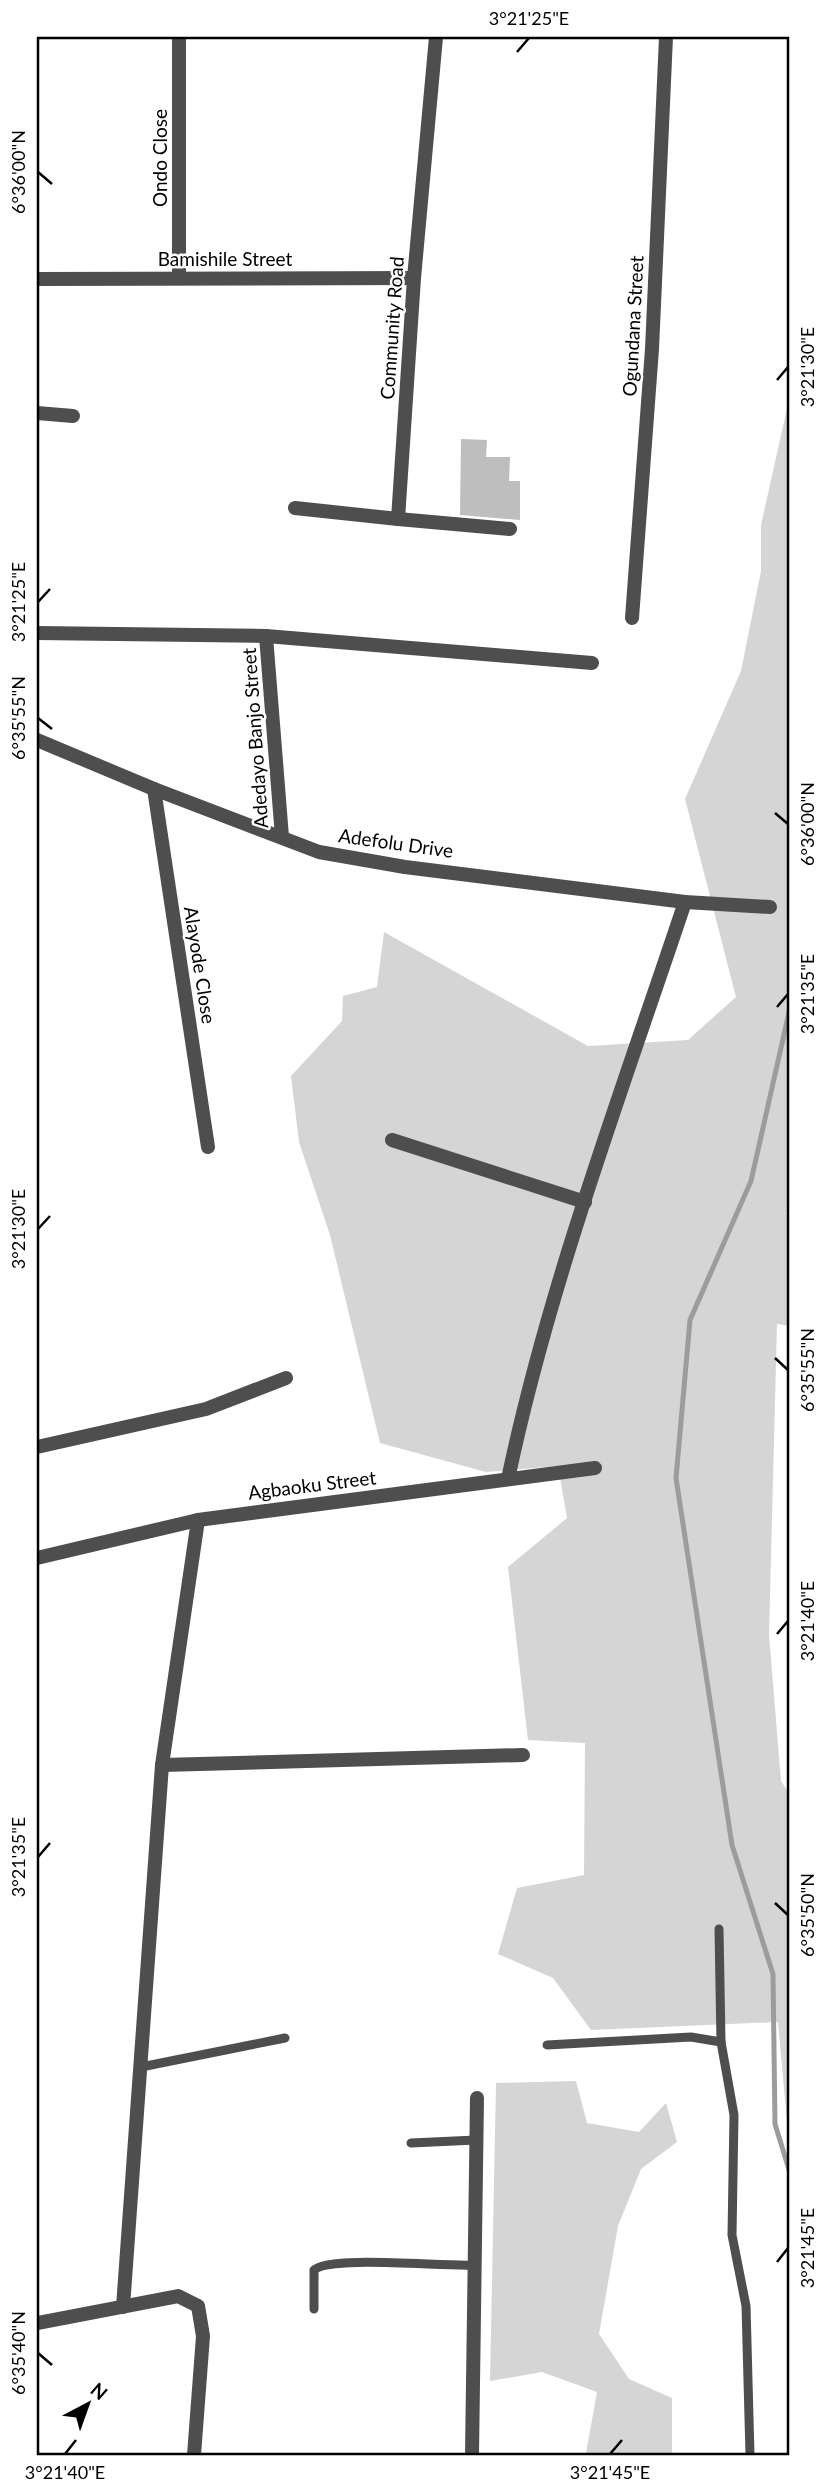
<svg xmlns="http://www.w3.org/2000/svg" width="827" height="2492" font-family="Lato,sans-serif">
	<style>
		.green { fill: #d5d5d5 }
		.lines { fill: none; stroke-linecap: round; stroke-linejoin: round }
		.stream { stroke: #9c9c9c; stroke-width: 5 }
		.building { fill: #bebebe }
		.service { stroke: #4e4e4e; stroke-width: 9 }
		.minor { stroke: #4e4e4e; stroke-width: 14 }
		.ticks { fill: none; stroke: #000; stroke-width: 2.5 }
		.labels { text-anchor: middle; stroke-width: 5; stroke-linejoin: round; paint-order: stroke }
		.street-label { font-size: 19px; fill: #000; stroke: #fff }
		.neatline { fill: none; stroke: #000; stroke-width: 2.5 }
		.ticks-label { font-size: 18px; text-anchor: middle; fill: #000 }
	</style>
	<rect width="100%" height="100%" fill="#fff"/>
	<g class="green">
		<polygon points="790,395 790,1201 786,1214 790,1216 790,1326 777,1324 769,1635 781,1781 790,1795 790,2156 778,2022 591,2030 553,1978 498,1954 517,1888 584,1875 585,1743 528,1740 508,1567 567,1518 558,1466 486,1472 380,1443 330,1235 299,1142 291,1076 342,1021 343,996 377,987 384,932 588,1046 688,1040 736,997 685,799 741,671 761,571 761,525"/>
		<polygon points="576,2081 587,2123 639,2132 666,2103 677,2142 641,2169 618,2226 599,2334 629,2379 672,2398 672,2455 582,2455 586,2453 597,2392 542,2372 490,2381 496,2083"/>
	</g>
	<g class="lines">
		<g class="stream">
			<polyline points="790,685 790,700"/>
			<polyline points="790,1008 751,1181 690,1320 676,1478 732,1845 773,1974 775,2124 790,2173"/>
		</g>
	</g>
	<polygon class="building" points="461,439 487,440 486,457 510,457 509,481 520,481 520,520 460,515"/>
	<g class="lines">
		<g class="service">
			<polyline points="719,1929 721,2042"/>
			<polyline points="547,2045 691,2037 721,2042 734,2115 732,2235 746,2306 750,2455"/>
			<polyline points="141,2067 285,2038"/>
			<polyline points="411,2143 476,2140"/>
			<path d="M 314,2309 L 314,2270 C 330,2255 445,2267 474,2265"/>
		</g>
		<g class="minor">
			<polyline points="179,278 179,37"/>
			<polyline points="37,279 414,278"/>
			<polyline points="37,413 73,416"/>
			<polyline points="295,508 398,519 414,278 436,37"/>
			<polyline points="398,519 510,529"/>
			<polyline points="632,618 652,349 666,37"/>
			<polyline points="37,633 266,636 592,663"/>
			<polyline points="266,636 282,837"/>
			<polyline points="37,740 154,789 319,852 405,867 685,902 770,907"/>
			<polyline points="154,789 208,1147"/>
			<polyline points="392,1140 585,1202"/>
			<polyline points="37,1447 206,1409 286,1378"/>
			<path d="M 508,1479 C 549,1284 622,1091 685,902"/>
			<polyline points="37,1558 198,1520 595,1468"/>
			<polyline points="162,1765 523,1755"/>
			<polyline points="123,2307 162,1765 198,1520"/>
			<polyline points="37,2323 178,2296 198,2306 203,2336 194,2455"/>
			<polyline points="472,2455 477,2098"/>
		</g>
	</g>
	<path class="ticks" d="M 517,52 L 529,38M 38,172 L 52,184M 777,380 L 788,367M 38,602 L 50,589M 38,718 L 52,729M 775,813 L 788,824M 777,1007 L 788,994M 38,1229 L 50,1216M 775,1358 L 788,1370M 777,1634 L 788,1621M 38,1857 L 50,1843M 775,1903 L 788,1915M 777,2262 L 788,2248M 38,2353 L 52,2365M 65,2454 L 76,2440M 610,2454 L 622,2440"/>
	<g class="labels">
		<g class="street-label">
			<text transform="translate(160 158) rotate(-90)" y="7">Ondo Close</text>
			<text x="225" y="266">Bamishile Street</text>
			<text transform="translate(633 326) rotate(-87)" y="7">Ogundana Street</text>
			<text transform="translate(392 328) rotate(-86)" y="7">Community Road</text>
			<text transform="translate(255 738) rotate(-94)" y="7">Adedayo Banjo Street</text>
			<text transform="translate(396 843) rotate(8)" y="7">Adefolu Drive</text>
			<text transform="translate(200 965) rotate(81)" y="7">Alayode Close</text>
			<text transform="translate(312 1485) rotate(-7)" y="7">Agbaoku Street</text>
		</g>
	</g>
	<rect width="827" height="2492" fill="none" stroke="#ffffff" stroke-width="77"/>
	<g transform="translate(88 2404) rotate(41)" stroke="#ffffff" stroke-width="5" paint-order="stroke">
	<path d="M0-5L12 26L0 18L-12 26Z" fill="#000000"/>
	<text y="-10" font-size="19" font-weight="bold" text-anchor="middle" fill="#000000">N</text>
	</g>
	<rect x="38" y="38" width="750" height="2416" class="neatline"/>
	<g class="ticks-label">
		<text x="529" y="25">3°21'25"E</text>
		<text transform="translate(19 172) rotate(-90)" y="6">6°36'00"N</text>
		<text transform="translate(808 367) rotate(-90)" y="6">3°21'30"E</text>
		<text transform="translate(19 602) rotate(-90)" y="6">3°21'25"E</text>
		<text transform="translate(19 718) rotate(-90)" y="6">6°35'55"N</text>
		<text transform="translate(808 824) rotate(-90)" y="6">6°36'00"N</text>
		<text transform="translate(808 994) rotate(-90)" y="6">3°21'35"E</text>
		<text transform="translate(19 1229) rotate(-90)" y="6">3°21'30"E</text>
		<text transform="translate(808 1370) rotate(-90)" y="6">6°35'55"N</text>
		<text transform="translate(808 1621) rotate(-90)" y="6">3°21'40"E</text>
		<text transform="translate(19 1857) rotate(-90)" y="6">3°21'35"E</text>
		<text transform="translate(808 1915) rotate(-90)" y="6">6°35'50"N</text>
		<text transform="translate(808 2248) rotate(-90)" y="6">3°21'45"E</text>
		<text transform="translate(19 2353) rotate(-90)" y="6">6°35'40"N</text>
		<text x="65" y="2479">3°21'40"E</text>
		<text x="610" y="2479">3°21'45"E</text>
	</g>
</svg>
